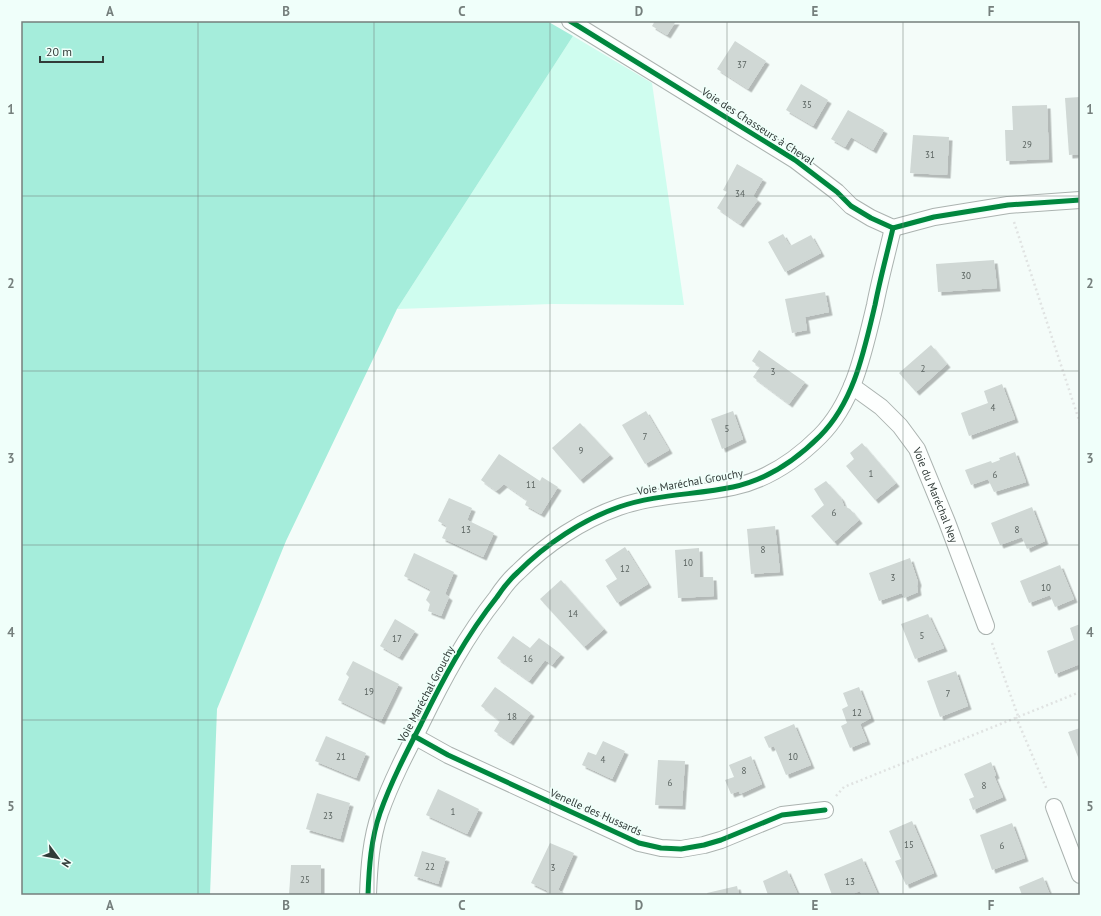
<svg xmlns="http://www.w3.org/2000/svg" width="1101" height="916" font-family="'PT Sans',sans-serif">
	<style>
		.green { fill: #cffdef }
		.forest { fill: #a5eddb }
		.building { fill: #d0d8d5; filter: url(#shadow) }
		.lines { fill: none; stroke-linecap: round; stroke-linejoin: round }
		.minor-casing { stroke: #abb3b0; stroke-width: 18 }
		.path { stroke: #e0e3e2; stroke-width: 2.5; stroke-dasharray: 2 3; stroke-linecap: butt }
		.minor { stroke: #fdfffe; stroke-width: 16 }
		.cycleway-casing { stroke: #f0fffa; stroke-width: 8 }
		.cycleway { stroke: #00873e; stroke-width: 5 }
		.grid { fill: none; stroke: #757f7c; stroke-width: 1; stroke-opacity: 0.55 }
		.labels { text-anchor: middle; stroke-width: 3.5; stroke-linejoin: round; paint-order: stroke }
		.number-label { font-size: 9px; fill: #59625f }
		.street-label { font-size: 11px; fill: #313b38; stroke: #f0fffa }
		.neatline { fill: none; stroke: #757f7c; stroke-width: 1.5 }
		.grid-label { font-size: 13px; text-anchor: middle; font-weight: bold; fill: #757f7c }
	</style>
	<defs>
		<filter id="shadow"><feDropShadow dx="3.5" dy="3.5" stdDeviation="0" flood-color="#0004"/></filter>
	</defs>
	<rect width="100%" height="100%" fill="#f4fcf9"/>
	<polygon class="green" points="573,36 652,83 684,305 552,304 397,309"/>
	<polygon class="forest" points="21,21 547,21 573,36 397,309 286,541 217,709 210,895 21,895"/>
	<g class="building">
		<polygon points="655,21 676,21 667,35 652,26"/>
		<polygon points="735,41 766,61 748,89 717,69"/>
		<polygon points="801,84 828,100 813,126 786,110"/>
		<polygon points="1080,97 1080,154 1069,155 1065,98"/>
		<polygon points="1047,105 1049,159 1006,161 1005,130 1013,130 1012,106"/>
		<polygon points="848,110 884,130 873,150 851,137 845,147 831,139"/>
		<polygon points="913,135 949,137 947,175 910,173"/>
		<polygon points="737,164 763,179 753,196 758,200 740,224 717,208 727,192 723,190"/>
		<polygon points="783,234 790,246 811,235 821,253 785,272 768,242"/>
		<polygon points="994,260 997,288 938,292 936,264"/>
		<polygon points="825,292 829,312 805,317 807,330 792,333 785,299"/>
		<polygon points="931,345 947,364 916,392 899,373"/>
		<polygon points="759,350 805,382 789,404 753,377 760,367 752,361"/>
		<polygon points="1002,384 1015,419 969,436 961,413 988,403 984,391"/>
		<polygon points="646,411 669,450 645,464 622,425"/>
		<polygon points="733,411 743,439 722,449 711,419"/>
		<polygon points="580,423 610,455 580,480 552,448"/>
		<polygon points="862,443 896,483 875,500 846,466 854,459 850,453"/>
		<polygon points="1015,452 1026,482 994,492 988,479 971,485 965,470 991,461 992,463 1000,460 999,458"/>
		<polygon points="499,454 540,481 542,477 558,487 541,514 525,505 527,500 504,484 496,491 481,480"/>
		<polygon points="826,481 841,498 844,506 850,509 859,520 834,542 811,516 824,505 814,489"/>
		<polygon points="449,498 472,508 467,520 494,533 483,557 442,538 447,526 438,521"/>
		<polygon points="1032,507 1045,541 1027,549 1022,537 1000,545 991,523"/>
		<polygon points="775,526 780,572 751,574 747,529"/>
		<polygon points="625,547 648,584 617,603 606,586 617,579 605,560"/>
		<polygon points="699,548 700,577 713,577 714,596 678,598 675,550"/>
		<polygon points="414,553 454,572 445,594 449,597 441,616 428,611 430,604 426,600 431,590 404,576"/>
		<polygon points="910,558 918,582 917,586 918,592 904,598 902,593 879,601 869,573"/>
		<polygon points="1060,565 1074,599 1055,607 1050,595 1029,603 1020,581"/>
		<polygon points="561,580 604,629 584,647 540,599"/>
		<polygon points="928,614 944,648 915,659 901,624"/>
		<polygon points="395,619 415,631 399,657 380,646"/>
		<polygon points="1080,624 1080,664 1055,674 1047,651 1074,640 1070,628"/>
		<polygon points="513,636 530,648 539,638 561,654 552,665 545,660 529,681 497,658"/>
		<polygon points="353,661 399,684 381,721 338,700 349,677 346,674"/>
		<polygon points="956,671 968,706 940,717 927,681"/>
		<polygon points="495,687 531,713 510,742 494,731 500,721 481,706"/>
		<polygon points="859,687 871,718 860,724 867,741 850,748 841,726 847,723 842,709 848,706 843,693"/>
		<polygon points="794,724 811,765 786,775 774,746 769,748 764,737"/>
		<polygon points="1080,728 1080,762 1068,732"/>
		<polygon points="326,736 366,753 356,778 315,761"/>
		<polygon points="603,741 625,751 612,779 582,765 588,752 596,755"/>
		<polygon points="751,756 762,784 740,794 739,791 731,794 725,780 734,777 729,765"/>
		<polygon points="658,760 685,761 682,806 655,805"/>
		<polygon points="991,762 996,775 994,776 1003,797 973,810 969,799 974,797 964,774"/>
		<polygon points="438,789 479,809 467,834 426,815"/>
		<polygon points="317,793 350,803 340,839 306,829"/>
		<polygon points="912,821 934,873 906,885 895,861 901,859 889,831"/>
		<polygon points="1012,823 1025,858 992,870 980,835"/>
		<polygon points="550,843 574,853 558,890 566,894 565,895 546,895 548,891 531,883"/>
		<polygon points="422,851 446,858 438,884 414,876"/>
		<polygon points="862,858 878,895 862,895 860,891 850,895 832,895 824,874"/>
		<polygon points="291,865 321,865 321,895 289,895"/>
		<polygon points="787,870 798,895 768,895 763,881"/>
		<polygon points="1043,877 1050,895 1022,895 1019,887"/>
		<polygon points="737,886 739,895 708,895 707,893"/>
	</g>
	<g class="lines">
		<g class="minor-casing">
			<g id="minor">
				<polyline points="570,21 795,160 837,192 851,206 871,218 893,228 934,217 1008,205 1080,200"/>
				<path id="s1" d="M 852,386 L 881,407 L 900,426 L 917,449 L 947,522 L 986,626"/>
				<polyline points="414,736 448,755 639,843 661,848 681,849 704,845 721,840 782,815 825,810"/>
				<polyline points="1054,807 1080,875"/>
				<path d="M 368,895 C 369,867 371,839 380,813 C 391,782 406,753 421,724 C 443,679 466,636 497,597 C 503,588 510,579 518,572 C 546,544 582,520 619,507 C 656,494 695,495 733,487 C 766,480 796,460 820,436 C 854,402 864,351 875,305 C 880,279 887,254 893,228"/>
			</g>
		</g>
		<g class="path">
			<polyline points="1014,222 1080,423"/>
			<polyline points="992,643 1018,716"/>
			<polyline points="1016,717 1047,790"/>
			<polyline points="836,796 844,787 1080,692"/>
		</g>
		<use href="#minor" class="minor"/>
		<g class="cycleway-casing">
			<g id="cycleway">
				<polyline points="570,21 795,160 837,192 851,206 871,218 893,228 934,217 1008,205 1080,200"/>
				<polyline points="414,736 448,755 639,843 661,848 681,849 704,845 721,840 782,815 825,810"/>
				<path d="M 368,895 C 369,867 371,839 380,813 C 391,782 406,753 421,724 C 443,679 466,636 497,597 C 503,588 510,579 518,572 C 546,544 582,520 619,507 C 656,494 695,495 733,487 C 766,480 796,460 820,436 C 854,402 864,351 875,305 C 880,279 887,254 893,228"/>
			</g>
		</g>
		<use href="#cycleway" class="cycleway"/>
	</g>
	<path class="grid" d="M 198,21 L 198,895M 374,21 L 374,895M 550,21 L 550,895M 727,21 L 727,895M 903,21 L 903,895M 21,196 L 1080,196M 21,371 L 1080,371M 21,545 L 1080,545M 21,720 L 1080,720"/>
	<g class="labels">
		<g class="number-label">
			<text x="742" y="68">37</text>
			<text x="807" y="108">35</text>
			<text x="1027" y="148">29</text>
			<text x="930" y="158">31</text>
			<text x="740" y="197">34</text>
			<text x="966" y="279">30</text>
			<text x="923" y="372">2</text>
			<text x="773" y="375">3</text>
			<text x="993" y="411">4</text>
			<text x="727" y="432">5</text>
			<text x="645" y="440">7</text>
			<text x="581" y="454">9</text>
			<text x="871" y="477">1</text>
			<text x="995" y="478">6</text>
			<text x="531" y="488">11</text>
			<text x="834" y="516">6</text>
			<text x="466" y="533">13</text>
			<text x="1017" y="533">8</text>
			<text x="763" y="553">8</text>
			<text x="688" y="566">10</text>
			<text x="625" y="572">12</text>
			<text x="893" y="581">3</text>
			<text x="1046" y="591">10</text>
			<text x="573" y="617">14</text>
			<text x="922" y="639">5</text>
			<text x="397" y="642">17</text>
			<text x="528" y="662">16</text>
			<text x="369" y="695">19</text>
			<text x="948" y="697">7</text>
			<text x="857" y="716">12</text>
			<text x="512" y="720">18</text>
			<text x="341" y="760">21</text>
			<text x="793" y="760">10</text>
			<text x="603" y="763">4</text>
			<text x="744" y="774">8</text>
			<text x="670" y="786">6</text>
			<text x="984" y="789">8</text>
			<text x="453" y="815">1</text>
			<text x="328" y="819">23</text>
			<text x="909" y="848">15</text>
			<text x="1002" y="849">6</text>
			<text x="430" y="870">22</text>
			<text x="553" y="871">3</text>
			<text x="305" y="883">25</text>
			<text x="850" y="885">13</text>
		</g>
		<g class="street-label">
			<text transform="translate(758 126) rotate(33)" y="4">Voie des Chasseurs à Cheval</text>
			<text transform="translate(690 482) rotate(-10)" y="4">Voie Maréchal Grouchy</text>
			<text dy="4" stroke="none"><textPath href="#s1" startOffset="141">Voie du Maréchal Ney</textPath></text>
			<text transform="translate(426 694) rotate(-62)" y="4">Voie Maréchal Grouchy</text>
			<text transform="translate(596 812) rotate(24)" y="4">Venelle des Hussards</text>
		</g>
	</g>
	<rect width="1101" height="916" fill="none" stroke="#f0fffa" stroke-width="44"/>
	<g transform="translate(58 858) rotate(122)" stroke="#f0fffa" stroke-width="3" paint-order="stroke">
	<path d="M0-3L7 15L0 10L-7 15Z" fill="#313b38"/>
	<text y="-6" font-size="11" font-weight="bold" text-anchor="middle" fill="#313b38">N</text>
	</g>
	<path d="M40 56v6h63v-6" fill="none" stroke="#313b38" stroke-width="2"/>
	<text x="46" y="56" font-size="12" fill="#313b38" stroke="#f0fffa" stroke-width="3" paint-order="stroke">20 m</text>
	<rect x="22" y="22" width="1057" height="872" class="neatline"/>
	<g class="grid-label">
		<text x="110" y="16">A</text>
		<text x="286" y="16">B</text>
		<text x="462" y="16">C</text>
		<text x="639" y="16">D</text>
		<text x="815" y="16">E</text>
		<text x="991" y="16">F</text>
		<text x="11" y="114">1</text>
		<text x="1090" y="114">1</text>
		<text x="11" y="288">2</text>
		<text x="1090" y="288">2</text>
		<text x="11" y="463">3</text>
		<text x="1090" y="463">3</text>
		<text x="11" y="637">4</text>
		<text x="1090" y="637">4</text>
		<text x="11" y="811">5</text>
		<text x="1090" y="811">5</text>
		<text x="110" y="910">A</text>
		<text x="286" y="910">B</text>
		<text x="462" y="910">C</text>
		<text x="639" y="910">D</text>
		<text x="815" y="910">E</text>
		<text x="991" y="910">F</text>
	</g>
</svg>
